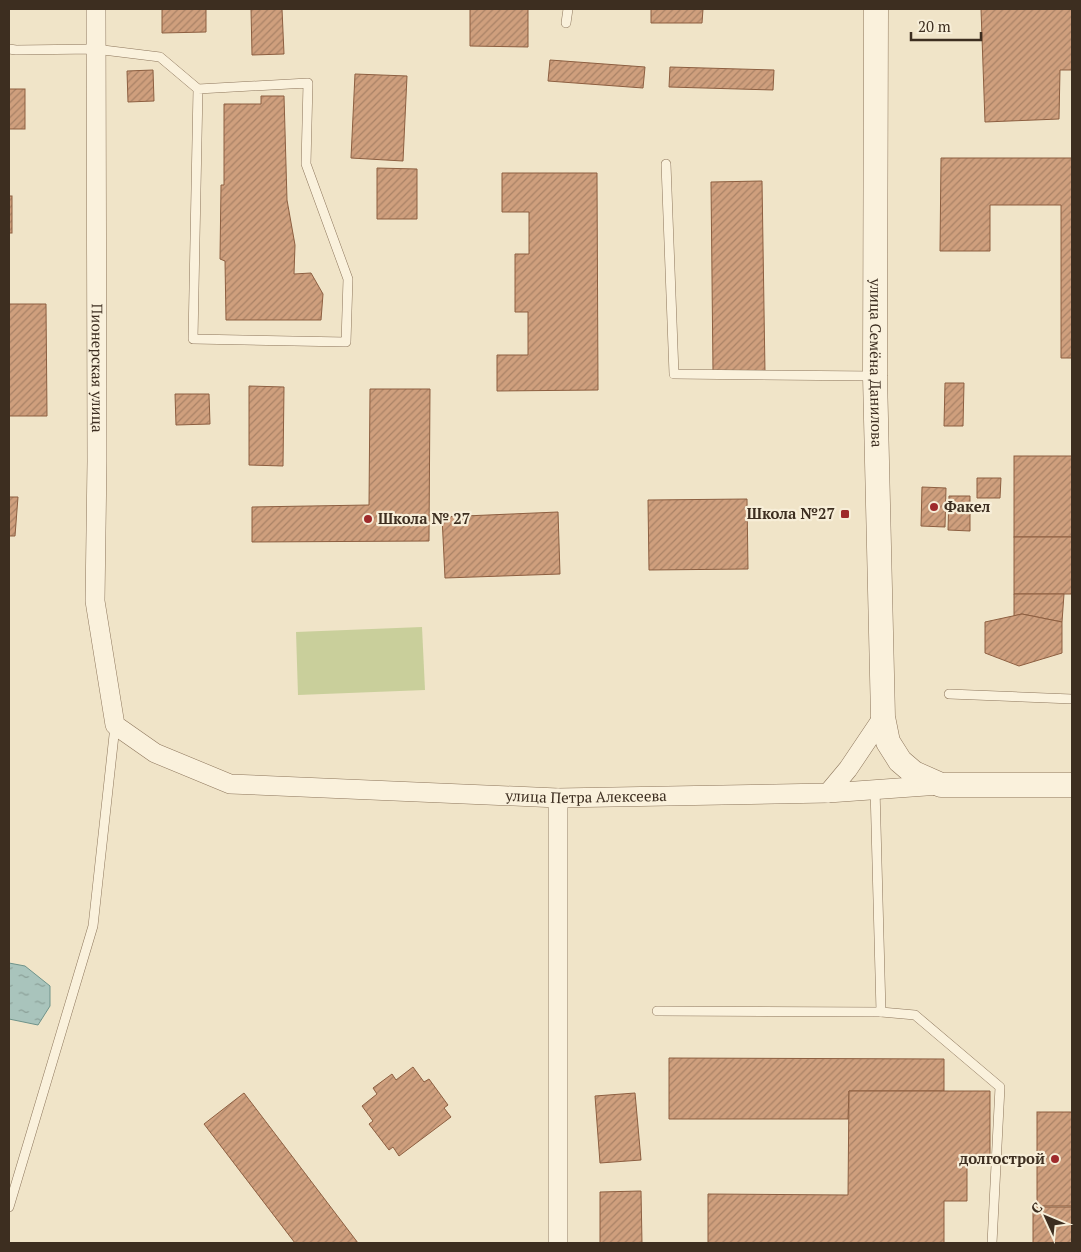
<svg xmlns="http://www.w3.org/2000/svg" width="1081" height="1252" font-family="'PT Serif',serif">
	<style>
		.green { fill: #c9cf9b }
		.water { fill: url(#water-ripples); stroke: #6f938a }
		.building { fill: url(#building-hatch); stroke: #8d5f41 }
		.lines { fill: none; stroke-linecap: round; stroke-linejoin: round }
		.service-casing { stroke: #8d765c; stroke-width: 10 }
		.minor-casing { stroke: #8d765c; stroke-width: 20 }
		.tertiary-casing { stroke: #8d765c; stroke-width: 25 }
		.service { stroke: #faf1dc; stroke-width: 9 }
		.minor { stroke: #faf1dc; stroke-width: 19 }
		.tertiary { stroke: #faf1dc; stroke-width: 24 }
		.poi-dot { fill: #9e2a2b; stroke: #f7eed8; stroke-width: 2 }
		.labels { text-anchor: middle; stroke-width: 4.5; stroke-linejoin: round; paint-order: stroke }
		.street-label { font-size: 15px; fill: #3d2e20; stroke: #f7eed8 }
		.poi-label { font-size: 15px; font-weight: bold; fill: #3d2e20; stroke: #f7eed8; text-anchor: start }
	</style>
	<defs>
		<pattern id="water-ripples" width="26" height="14" patternUnits="userSpaceOnUse" patternTransform="scale(1.25)"><rect width="26" height="14" fill="#a9c4bc"/><path d="M2 4q2-2 4 0t4 0M15 11q2-2 4 0t4 0" fill="none" stroke="#8ba098"/></pattern>
		<pattern id="building-hatch" width="6" height="6" patternUnits="userSpaceOnUse" patternTransform="scale(1.25)"><rect width="6" height="6" fill="#cf9f7d"/><path d="M-1 1l2-2M0 6l6-6M5 7l2-2" fill="none" stroke="#a98266"/></pattern>
	</defs>
	<rect width="100%" height="100%" fill="#f0e4c8"/>
	<polygon class="green" points="422,627 425,690 298,695 296,632"/>
	<polygon class="water" points="9,963 25,966 50,986 50,1006 38,1025 9,1019"/>
	<g class="building">
		<polygon points="162,9 206,9 206,32 162,33"/>
		<polygon points="251,9 282,9 284,54 252,55"/>
		<polygon points="470,9 528,9 528,47 470,46"/>
		<polygon points="651,9 703,9 702,23 651,23"/>
		<polygon points="981,9 1072,9 1072,70 1060,70 1059,119 985,122"/>
		<polygon points="550,60 645,67 643,88 548,81"/>
		<polygon points="670,67 774,70 773,90 669,87"/>
		<polygon points="153,70 154,101 128,102 127,71"/>
		<polygon points="355,74 407,76 403,161 351,158"/>
		<rect x="9" y="89" width="16" height="40"/>
		<polygon points="261,96 284,96 287,200 295,245 294,274 311,273 323,294 321,320 226,320 225,261 220,259 221,185 224,185 224,104 261,104"/>
		<polygon points="941,158 1072,158 1072,358 1061,358 1061,205 990,205 990,251 940,251"/>
		<polygon points="377,168 417,169 417,219 377,219"/>
		<polygon points="502,173 597,173 598,390 497,391 497,355 528,355 528,312 515,312 515,254 529,254 529,212 502,212"/>
		<polygon points="762,181 765,373 713,373 711,182"/>
		<rect x="9" y="196" width="3" height="37"/>
		<polygon points="9,304 46,304 47,416 9,416"/>
		<polygon points="945,383 964,383 963,426 944,426"/>
		<polygon points="249,386 284,387 283,466 249,465"/>
		<polygon points="370,389 430,389 429,541 252,542 252,507 369,505"/>
		<polygon points="175,394 209,394 210,424 176,425"/>
		<rect x="1014" y="456" width="58" height="81"/>
		<polygon points="977,478 1001,478 1000,498 977,498"/>
		<polygon points="922,487 946,488 945,527 921,526"/>
		<polygon points="949,496 970,496 970,531 948,530"/>
		<polygon points="9,497 18,497 15,536 9,536"/>
		<polygon points="747,499 748,569 649,570 648,500"/>
		<polygon points="558,512 560,574 445,578 442,517"/>
		<rect x="1014" y="537" width="58" height="57"/>
		<polygon points="1014,594 1064,594 1062,622 1022,614 1014,616"/>
		<polygon points="1022,614 1062,622 1062,653 1019,666 985,653 985,622"/>
		<polygon points="669,1058 944,1059 944,1091 849,1091 848,1119 669,1119"/>
		<polygon points="413,1067 424,1082 429,1079 448,1105 444,1108 451,1117 399,1156 393,1147 389,1150 369,1124 373,1121 362,1106 377,1094 373,1088 392,1074 396,1080"/>
		<polygon points="849,1091 990,1091 990,1162 967,1162 967,1201 944,1201 944,1243 708,1243 708,1194 848,1195"/>
		<polygon points="244,1093 358,1243 295,1243 204,1124"/>
		<polygon points="635,1093 641,1160 600,1163 595,1096"/>
		<rect x="1037" y="1112" width="35" height="94"/>
		<polygon points="641,1191 642,1243 600,1243 600,1192"/>
		<rect x="1033" y="1207" width="39" height="36"/>
	</g>
	<g class="lines">
		<g class="service-casing">
			<g id="service">
				<polyline points="566,23 568,9"/>
				<polyline points="9,49 16,50 95,49 160,57 198,89 308,83 306,164 348,279 346,342 193,339 198,89"/>
				<polyline points="666,164 674,374 875,376"/>
				<polyline points="949,694 1072,699"/>
				<polyline points="875,788 881,1012"/>
				<polyline points="657,1011 881,1012 915,1015 1000,1087 992,1243"/>
				<polyline points="9,1207 93,926 115,726"/>
			</g>
		</g>
		<g class="minor-casing">
			<g id="minor">
				<path id="s1" d="M 96,9 L 97,461 L 95,601 L 115,725 L 155,753 L 230,784 L 558,798 L 828,793 L 940,785"/>
				<polyline points="828,793 848,769 883,717"/>
				<polyline points="558,1243 558,798"/>
			</g>
		</g>
		<g class="tertiary-casing">
			<g id="tertiary">
				<path id="s2" d="M 876,9 L 875,376 L 883,717 L 888,742 L 900,761 L 914,773 L 941,785 L 1072,785"/>
			</g>
		</g>
		<use href="#service" class="service"/>
		<use href="#minor" class="minor"/>
		<use href="#tertiary" class="tertiary"/>
	</g>
	<g class="poi-dot">
		<circle cx="934" cy="507" r="5"/>
		<rect x="840" y="509" width="10" height="10" rx="2.5"/>
		<circle cx="368" cy="519" r="5"/>
		<circle cx="1055" cy="1159" r="5"/>
	</g>
	<g class="labels">
		<g class="street-label">
			<text dy="5" stroke="none"><textPath href="#s2" startOffset="354">улица Семёна Данилова</textPath></text>
			<text dy="5" stroke="none"><textPath href="#s1" startOffset="359">Пионерская улица</textPath></text>
			<text dy="5" stroke="none"><textPath href="#s1" startOffset="1204">улица Петра Алексеева</textPath></text>
		</g>
		<g class="poi-label">
			<text x="944" y="512">Факел</text>
			<text x="835" y="519" text-anchor="end">Школа №27</text>
			<text x="378" y="524">Школа № 27</text>
			<text x="1045" y="1164" text-anchor="end">долгострой</text>
		</g>
	</g>
	<rect width="1081" height="1252" fill="none" stroke="#3d2e20" stroke-width="20"/>
	<g transform="translate(1046 1217) rotate(314)" stroke="#f7eed8" stroke-width="4" paint-order="stroke">
	<path d="M0-4L9 19L0 12L-9 19Z" fill="#3d2e20"/>
	<text y="-8" font-size="14" font-weight="bold" text-anchor="middle" fill="#3d2e20">С</text>
	</g>
	<path d="M911 32v8h70v-8" fill="none" stroke="#3d2e20" stroke-width="2.5"/>
	<text x="918" y="32" font-size="15" fill="#3d2e20" stroke="#f7eed8" stroke-width="4" paint-order="stroke">20 m</text>
</svg>
